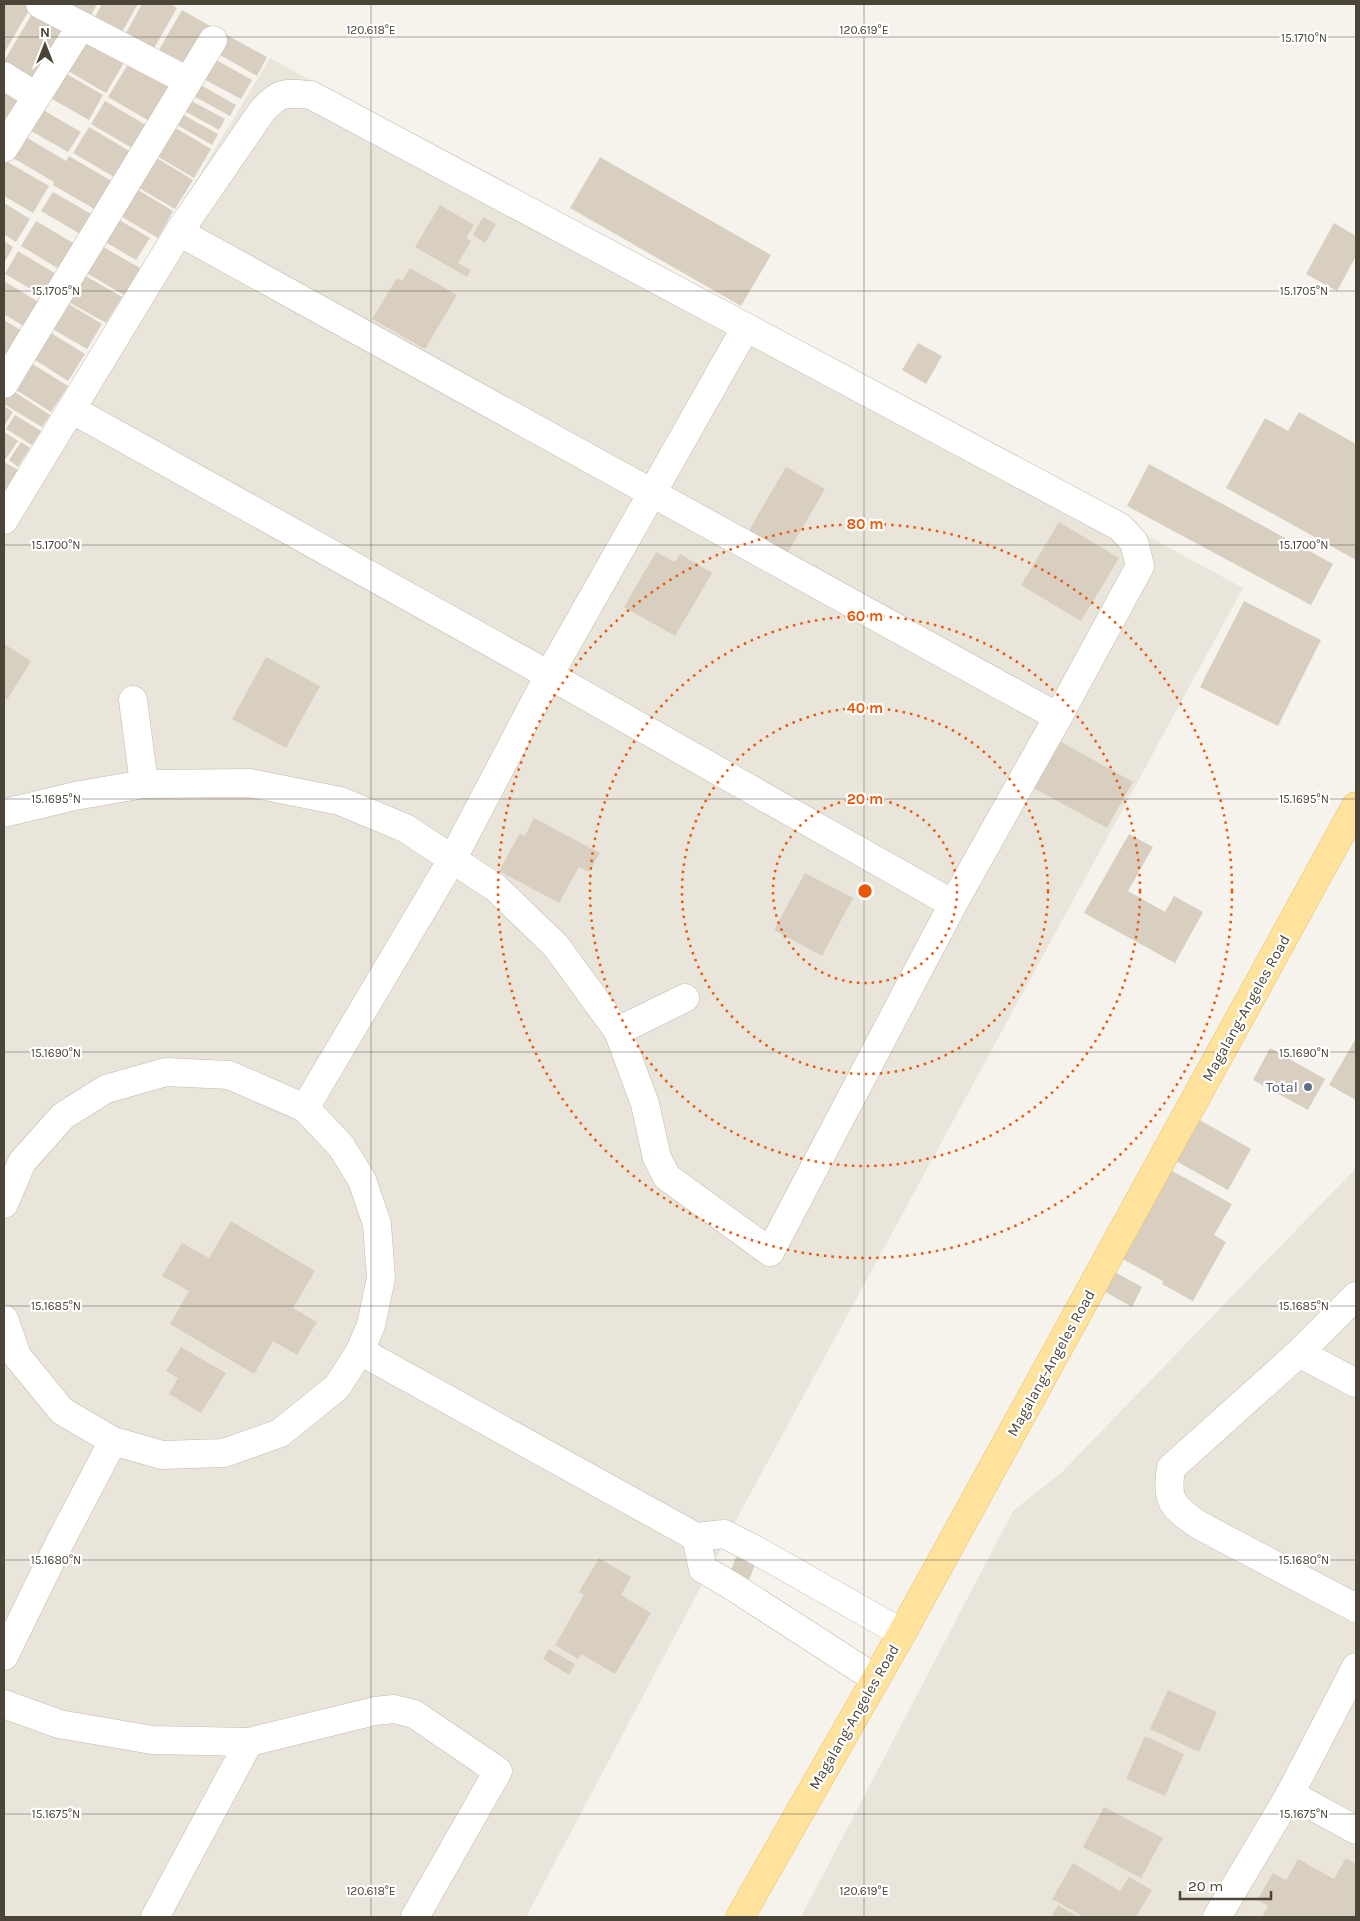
<svg xmlns="http://www.w3.org/2000/svg" width="1360" height="1921" font-family="Karla,sans-serif">
	<style>
		.residential { fill: #eae5da }
		.building { fill: #d8cfc1 }
		.lines { fill: none; stroke-linecap: round; stroke-linejoin: round }
		.minor-casing { stroke: #c2bbae; stroke-width: 29 }
		.major-casing { stroke: #e6c16a; stroke-width: 29 }
		.minor { stroke: #fff; stroke-width: 28 }
		.major { stroke: #ffe39c; stroke-width: 28 }
		.ticks { fill: none; stroke: #4b4439; stroke-width: 1; stroke-opacity: 0.45 }
		.ring { fill: none; stroke: #e8590c; stroke-width: 2.5; stroke-dasharray: 2.5 5 }
		.service-dot { fill: #5c6f8a; stroke: #fff; stroke-width: 2 }
		.labels { text-anchor: middle; stroke-width: 4.5; stroke-linejoin: round; paint-order: stroke }
		.street-label { font-size: 15px; fill: #4b4439; stroke: #fff }
		.service-label { font-size: 15px; fill: #4e5e75; stroke: #fff; text-anchor: end }
		.ticks-label { font-size: 12px; text-anchor: middle; fill: #4b4439; stroke: #fff; stroke-width: 4.5; stroke-linejoin: round; paint-order: stroke }
		.centre { fill: #e8590c; stroke: #fff; stroke-width: 2.5 }
		.ring-label { font-size: 15px; text-anchor: middle; font-weight: bold; fill: #e8590c; stroke: #fff; stroke-width: 4.5; stroke-linejoin: round; paint-order: stroke }
	</style>
	<rect width="100%" height="100%" fill="#f6f3ec"/>
	<g class="residential">
		<polygon points="270,58 1243,588 742,1509 526,1917 4,1917 4,498"/>
		<polygon points="1356,1168 1356,1917 801,1917 1013,1511 1062,1472"/>
	</g>
	<g class="building">
		<polygon points="4,4 26,4 31,7 4,53"/>
		<polygon points="65,4 97,4 87,23"/>
		<polygon points="102,4 138,4 118,39 91,24"/>
		<polygon points="142,4 170,4 177,8 149,57 121,42"/>
		<polygon points="35,9 70,30 35,86 4,68 4,61"/>
		<polygon points="182,10 212,27 185,74 155,57"/>
		<polygon points="223,33 267,57 257,76 213,51"/>
		<polygon points="88,39 125,61 106,93 68,71"/>
		<polygon points="209,56 252,80 241,99 198,76"/>
		<polygon points="130,61 173,86 151,122 108,97"/>
		<polygon points="60,70 103,95 89,120 45,95"/>
		<polygon points="197,83 236,105 230,116 190,94"/>
		<polygon points="4,89 20,100 4,124"/>
		<polygon points="184,97 225,119 219,130 179,108"/>
		<polygon points="105,101 153,129 139,152 91,124"/>
		<polygon points="38,107 81,132 68,152 26,128"/>
		<polygon points="178,112 218,134 212,145 172,122"/>
		<polygon points="169,124 211,149 194,178 152,153"/>
		<polygon points="89,127 136,155 121,181 73,153"/>
		<polygon points="21,134 66,161 69,156 120,186 103,214 53,185 54,182 8,155"/>
		<polygon points="152,155 193,180 175,209 134,185"/>
		<polygon points="600,157 771,255 741,306 570,208"/>
		<polygon points="6,161 49,186 33,213 4,196 4,165"/>
		<polygon points="133,187 173,211 158,238 117,214"/>
		<polygon points="53,192 98,218 87,238 41,211"/>
		<polygon points="4,203 30,219 16,242 4,234"/>
		<polygon points="440,205 474,225 466,238 471,241 458,263 471,270 467,277 415,247"/>
		<polygon points="483,217 496,224 485,243 473,235"/>
		<polygon points="116,218 150,238 136,260 102,240"/>
		<polygon points="36,221 80,247 64,272 21,246"/>
		<polygon points="1334,223 1356,236 1356,256 1337,291 1306,274"/>
		<polygon points="4,241 13,247 4,263"/>
		<polygon points="98,244 140,268 124,295 83,271"/>
		<polygon points="18,251 61,277 48,299 5,274"/>
		<polygon points="410,268 457,295 425,349 372,319 397,278 402,281"/>
		<polygon points="79,272 122,297 106,323 63,299"/>
		<polygon points="4,281 45,306 30,330 4,314"/>
		<polygon points="64,301 102,324 87,349 49,327"/>
		<polygon points="4,320 27,334 4,369"/>
		<polygon points="46,330 85,354 68,381 29,356"/>
		<polygon points="918,343 942,356 926,384 902,370"/>
		<polygon points="26,360 68,386 51,412 10,386"/>
		<polygon points="7,387 50,415 42,427 4,404 4,393"/>
		<polygon points="4,406 13,412 4,426"/>
		<polygon points="1299,412 1356,444 1356,560 1226,488 1265,418 1288,431"/>
		<polygon points="15,415 41,431 32,445 6,429"/>
		<polygon points="4,432 18,441 5,460 4,459"/>
		<polygon points="21,442 30,448 18,467 9,460"/>
		<polygon points="4,462 18,470 4,492"/>
		<polygon points="1149,464 1333,564 1311,605 1127,506"/>
		<polygon points="786,467 825,489 787,554 748,532"/>
		<polygon points="1059,522 1119,558 1081,621 1021,585"/>
		<polygon points="656,552 675,562 680,554 712,573 675,636 624,607"/>
		<polygon points="1244,601 1321,640 1278,726 1200,687"/>
		<polygon points="4,644 31,661 7,700 4,697"/>
		<polygon points="266,657 320,686 286,748 232,719"/>
		<polygon points="1054,738 1133,782 1107,828 1028,785"/>
		<polygon points="534,818 600,853 589,872 579,867 559,903 499,871 520,833 525,836"/>
		<polygon points="1129,834 1153,847 1128,891 1165,912 1174,896 1203,912 1175,963 1084,913"/>
		<polygon points="805,873 853,898 822,956 774,930"/>
		<polygon points="1355,1040 1356,1040 1356,1100 1329,1085"/>
		<polygon points="1270,1048 1325,1079 1308,1110 1253,1080"/>
		<polygon points="1198,1119 1251,1149 1228,1190 1174,1160"/>
		<polygon points="1167,1168 1232,1204 1214,1235 1226,1242 1193,1301 1162,1284 1163,1281 1117,1256"/>
		<polygon points="231,1221 315,1271 293,1308 317,1322 297,1355 273,1341 254,1374 170,1324 189,1291 162,1276 182,1243 209,1258"/>
		<polygon points="1113,1271 1142,1287 1132,1307 1102,1290"/>
		<polygon points="181,1347 226,1373 201,1413 169,1394 178,1378 166,1371"/>
		<polygon points="736,1557 755,1565 749,1580 730,1573"/>
		<polygon points="599,1558 631,1577 621,1595 651,1613 615,1674 581,1654 578,1659 555,1645 584,1595 579,1592"/>
		<polygon points="549,1649 575,1664 569,1675 543,1659"/>
		<polygon points="1168,1690 1217,1712 1199,1752 1150,1729"/>
		<polygon points="1145,1736 1184,1754 1165,1796 1126,1779"/>
		<polygon points="1104,1807 1163,1838 1141,1878 1083,1847"/>
		<polygon points="1346,1858 1356,1864 1356,1917 1262,1917 1268,1906 1257,1900 1273,1873 1286,1880 1298,1859 1334,1879"/>
		<polygon points="1073,1863 1120,1891 1129,1877 1152,1890 1136,1917 1084,1917 1052,1899"/>
		<polygon points="1058,1905 1078,1917 1051,1917"/>
	</g>
	<g class="lines">
		<g class="minor-casing">
			<g id="minor">
				<polyline points="40,4 188,81"/>
				<polyline points="4,76 36,96"/>
				<polyline points="4,148 81,26"/>
				<polyline points="179,232 1058,717"/>
				<polyline points="4,384 213,40"/>
				<polyline points="71,409 549,675 953,904"/>
				<path d="M 4,520 L 179,232 L 262,111 C 280,91 285,93 311,95 L 1120,527 L 1134,542 L 1140,566 L 1058,717 L 953,904 L 770,1252 L 667,1177 L 657,1158 L 645,1104 L 618,1031 L 556,946 L 496,888 L 405,828 L 340,801 L 250,783 L 144,784 L 75,796 L 4,813"/>
				<polyline points="133,700 144,784"/>
				<polyline points="618,1031 685,998"/>
				<polyline points="305,1108 453,858 549,675 746,327"/>
				<polyline points="4,1204 22,1162 63,1116 106,1089 166,1072 229,1075 305,1108 341,1146 362,1180 377,1224 381,1278 371,1325 360,1351 337,1387 280,1433 224,1453 162,1455 113,1441 62,1411 17,1356 4,1319"/>
				<path d="M 1356,1296 L 1299,1353 L 1171,1468 C 1166,1501 1172,1506 1197,1524 L 1356,1608"/>
				<polyline points="360,1351 696,1537 724,1534 752,1548 902,1633"/>
				<polyline points="1299,1353 1356,1383"/>
				<polyline points="696,1537 703,1569 732,1586 876,1679"/>
				<polyline points="4,1656 59,1544 113,1441"/>
				<polyline points="4,1704 59,1724 152,1740 249,1742 375,1711 394,1709 414,1714 498,1771 415,1917"/>
				<polyline points="1290,1794 1356,1830"/>
				<polyline points="155,1917 249,1742"/>
				<polyline points="1217,1917 1290,1794 1356,1667"/>
			</g>
		</g>
		<g class="major-casing">
			<polyline id="major" points="740,1917 902,1633 1356,806"/>
		</g>
		<use href="#minor" class="minor"/>
		<use href="#major" class="major"/>
	</g>
	<path class="ticks" d="M 371,4 L 371,1917M 864,4 L 864,1917M 4,37 L 1356,37M 4,291 L 1356,291M 4,545 L 1356,545M 4,799 L 1356,799M 4,1052 L 1356,1052M 4,1306 L 1356,1306M 4,1560 L 1356,1560M 4,1814 L 1356,1814"/>
	<g class="ring">
		<circle cx="865" cy="891" r="92"/>
		<circle cx="865" cy="891" r="183"/>
		<circle cx="865" cy="891" r="275"/>
		<circle cx="865" cy="891" r="367"/>
	</g>
	<circle class="service-dot" cx="1308" cy="1087" r="5"/>
	<g class="labels">
		<g class="street-label">
			<text transform="translate(1246 1008) rotate(-61)" y="5">Magalang-Angeles Road</text>
			<text transform="translate(1051 1363) rotate(-61)" y="5">Magalang-Angeles Road</text>
			<text transform="translate(854 1717) rotate(-60)" y="5">Magalang-Angeles Road</text>
		</g>
		<g class="service-label">
			<text x="1298" y="1092">Total</text>
		</g>
	</g>
	<g class="ticks-label">
		<text x="371" y="34">120.618°E</text>
		<text x="864" y="34">120.619°E</text>
		<text x="1304" y="42">15.1710°N</text>
		<text x="56" y="295">15.1705°N</text>
		<text x="1304" y="295">15.1705°N</text>
		<text x="56" y="549">15.1700°N</text>
		<text x="1304" y="549">15.1700°N</text>
		<text x="56" y="803">15.1695°N</text>
		<text x="1304" y="803">15.1695°N</text>
		<text x="56" y="1057">15.1690°N</text>
		<text x="1304" y="1057">15.1690°N</text>
		<text x="56" y="1310">15.1685°N</text>
		<text x="1304" y="1310">15.1685°N</text>
		<text x="56" y="1564">15.1680°N</text>
		<text x="1304" y="1564">15.1680°N</text>
		<text x="56" y="1818">15.1675°N</text>
		<text x="1304" y="1818">15.1675°N</text>
		<text x="371" y="1895">120.618°E</text>
		<text x="864" y="1895">120.619°E</text>
	</g>
	<circle cx="865" cy="891" r="8" class="centre"/>
	<g class="ring-label">
		<text x="865" y="529">80 m</text>
		<text x="865" y="621">60 m</text>
		<text x="865" y="713">40 m</text>
		<text x="865" y="804">20 m</text>
	</g>
	<rect width="1360" height="1921" fill="none" stroke="#4b4439" stroke-width="10"/>
	<g transform="translate(45 45)" stroke="#ffffff" stroke-width="4" paint-order="stroke">
	<path d="M0-4L9 19L0 12L-9 19Z" fill="#4b4439"/>
	<text y="-8" font-size="14" font-weight="bold" text-anchor="middle" fill="#4b4439">N</text>
	</g>
	<path d="M1180 1891v8h91v-8" fill="none" stroke="#4b4439" stroke-width="2.5"/>
	<text x="1188" y="1891" font-size="15" fill="#4b4439" stroke="#ffffff" stroke-width="4" paint-order="stroke">20 m</text>
</svg>
